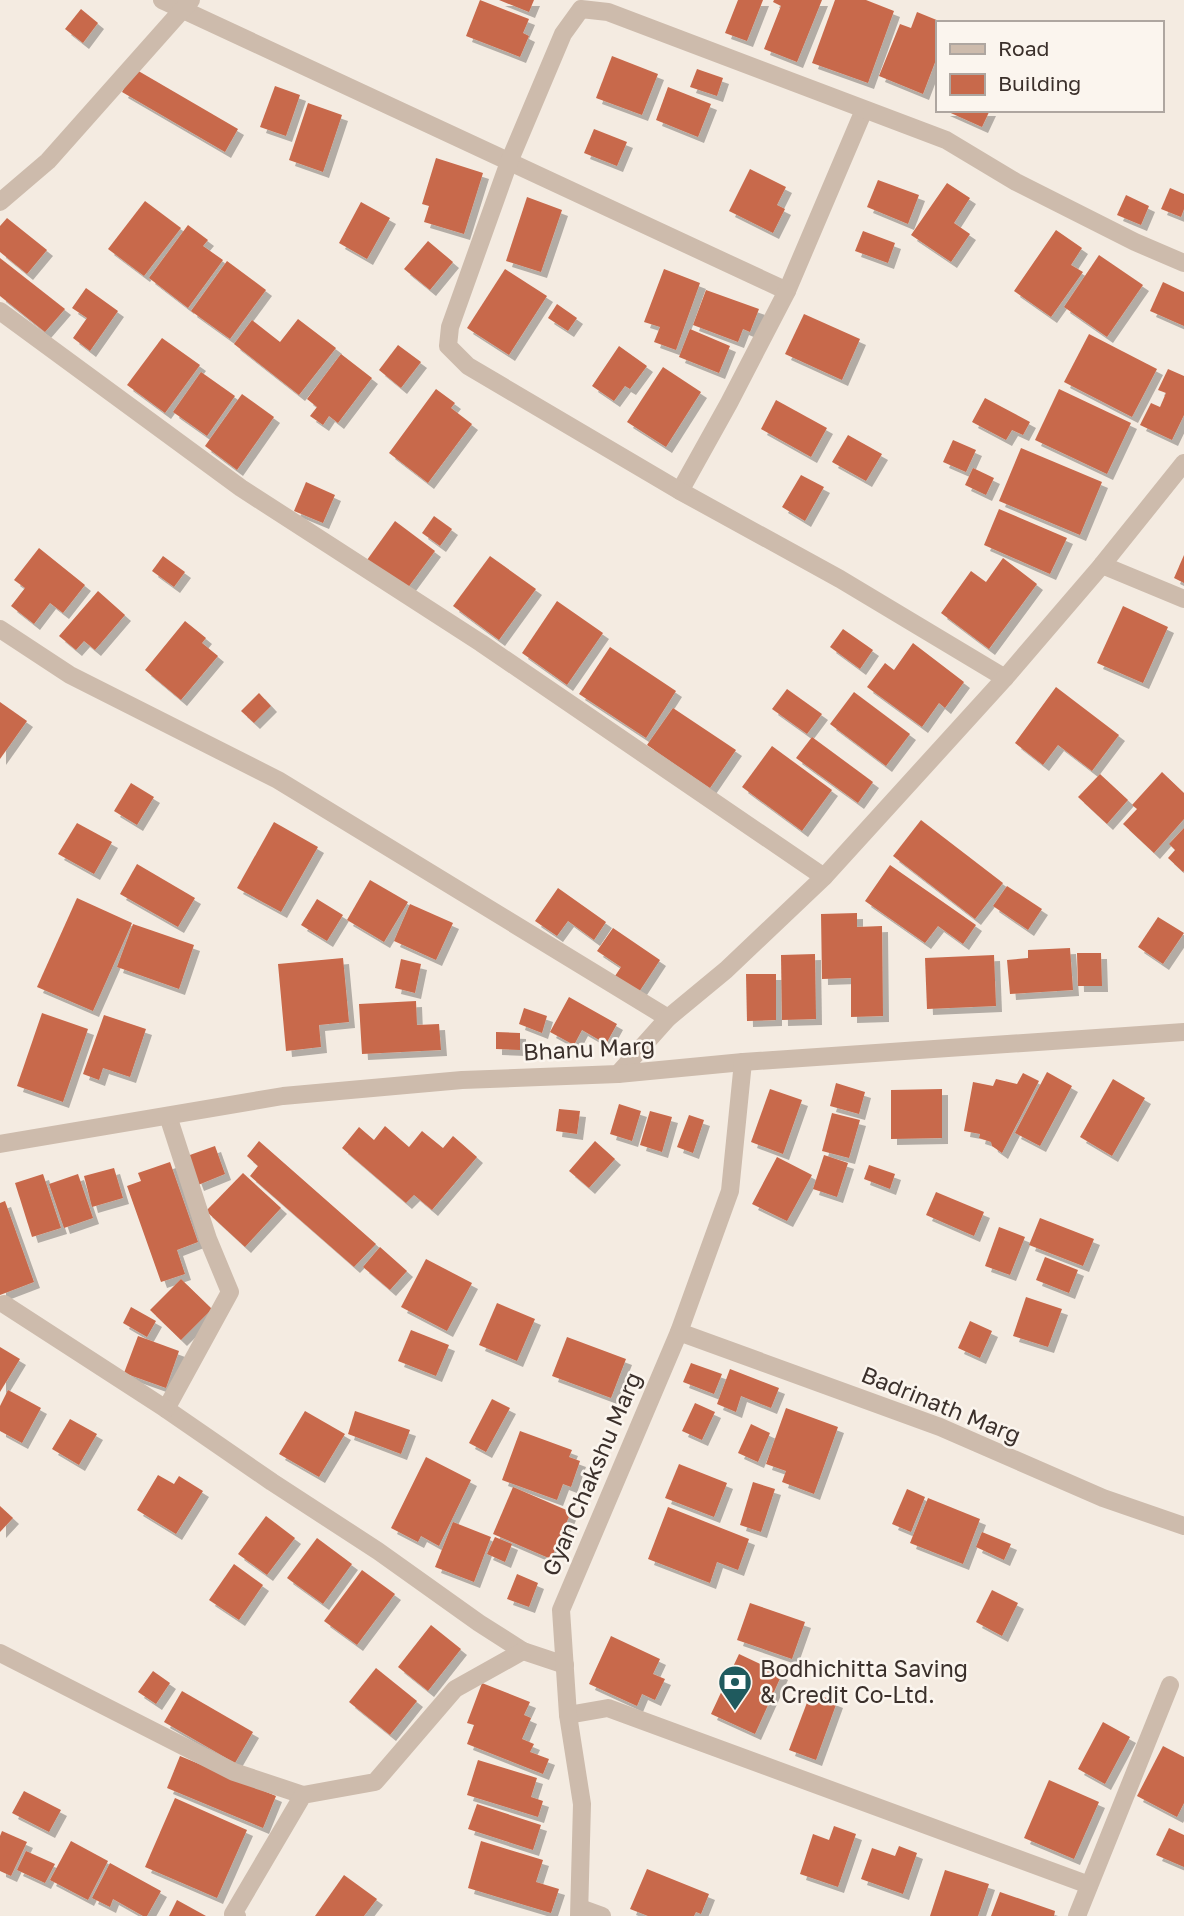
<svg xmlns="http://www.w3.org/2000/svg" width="1184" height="1916" font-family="'Golos Text',sans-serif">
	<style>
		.building { fill: #c8694b; filter: url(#shadow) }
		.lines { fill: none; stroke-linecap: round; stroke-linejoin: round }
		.minor { stroke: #cdbbac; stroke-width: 18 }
		.labels { text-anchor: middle; stroke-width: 5; stroke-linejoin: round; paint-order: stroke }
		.street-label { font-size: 23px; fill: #3b302b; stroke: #fbf5ee }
		.poi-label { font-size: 23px; fill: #3b302b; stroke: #fbf5ee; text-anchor: start }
	</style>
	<defs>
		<filter id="shadow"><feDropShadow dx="6" dy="6" stdDeviation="0" flood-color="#0004"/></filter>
	</defs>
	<rect width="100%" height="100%" fill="#f4ebe1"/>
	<g class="building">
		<polygon points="480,0 529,19 523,33 529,36 520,57 466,36"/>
		<polygon points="499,0 534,0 529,12"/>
		<polygon points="738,0 763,0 747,41 725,33"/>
		<polygon points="774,0 822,0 797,62 764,49 781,6 773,2"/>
		<polygon points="835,0 866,0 894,11 868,83 812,63"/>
		<polygon points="81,9 98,23 83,43 65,29"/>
		<polygon points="917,12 944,23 937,23 937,57 923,94 879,76 900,24 911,28"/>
		<polygon points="612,56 658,74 642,115 596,98"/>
		<polygon points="135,69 238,129 225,152 122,92"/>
		<polygon points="697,69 723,78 717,96 690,87"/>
		<polygon points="275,86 300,95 286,136 260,127"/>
		<polygon points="668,87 711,104 698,137 656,120"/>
		<polygon points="308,103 342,115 323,172 289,160"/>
		<polygon points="944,110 990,110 982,127"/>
		<polygon points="594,129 627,142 617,166 584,153"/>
		<polygon points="436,158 483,173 464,234 424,222 429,206 422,204"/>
		<polygon points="750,169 786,187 777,205 785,209 773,233 729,211"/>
		<polygon points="878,180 919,195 908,224 867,207"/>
		<polygon points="947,183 970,198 954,223 970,234 951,262 911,235"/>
		<polygon points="1170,188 1184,194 1184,209 1181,217 1161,209"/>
		<polygon points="1126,195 1149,206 1141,225 1117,215"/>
		<polygon points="527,197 562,210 541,272 506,261"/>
		<polygon points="145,201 181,228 144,276 108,249"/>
		<polygon points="361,202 390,218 367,259 339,243"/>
		<polygon points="7,218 47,250 27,274 0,252 0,226"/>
		<polygon points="188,225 208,240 203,246 223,260 188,308 149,278"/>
		<polygon points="1056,230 1082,248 1071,265 1083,272 1051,317 1014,291"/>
		<polygon points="863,231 895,243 888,263 855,251"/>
		<polygon points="428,241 453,262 430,290 404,269"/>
		<polygon points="1099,255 1143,285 1107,337 1064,307"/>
		<polygon points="0,258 65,309 45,332 0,296"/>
		<polygon points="227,261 266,290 230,339 191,311"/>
		<polygon points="505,269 547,296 509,355 467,328"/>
		<polygon points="664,269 700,283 676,350 654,342 660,327 644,322"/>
		<polygon points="1163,282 1184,292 1184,326 1150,311"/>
		<polygon points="86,288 118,311 90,351 73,338 87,318 72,308"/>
		<polygon points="706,290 759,309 750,332 743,329 738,342 693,325"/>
		<polygon points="557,304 577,318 568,331 548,318"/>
		<polygon points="804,314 860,339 842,380 785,354"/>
		<polygon points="298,319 336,348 299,395 234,344 252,320 280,342"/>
		<polygon points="690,329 730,346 719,373 679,357"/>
		<polygon points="1089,334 1157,369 1132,417 1064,382"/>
		<polygon points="162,338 200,365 165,413 127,385"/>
		<polygon points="398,345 421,362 401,388 379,370"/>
		<polygon points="619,346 647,366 630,389 625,386 614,401 592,386"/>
		<polygon points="341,354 372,378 338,423 329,416 323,425 310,416 317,407 307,399"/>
		<polygon points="663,367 701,392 666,447 627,422"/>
		<polygon points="1168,369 1184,376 1184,415 1172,440 1140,425 1151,403 1160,407 1166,393 1158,390"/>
		<polygon points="201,372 235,396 207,436 173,412"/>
		<polygon points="436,389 455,403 451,408 472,424 428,483 389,453"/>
		<polygon points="1059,389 1131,423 1107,474 1035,440"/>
		<polygon points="242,394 274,417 237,470 205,446"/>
		<polygon points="985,398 1030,422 1023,435 1012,430 1006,440 972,422"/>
		<polygon points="776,400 827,428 811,457 761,429"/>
		<polygon points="848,435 882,454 866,481 832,462"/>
		<polygon points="953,440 976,450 966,472 943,462"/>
		<polygon points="1021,448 1102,482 1080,535 999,501"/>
		<polygon points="973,468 994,478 986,495 965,485"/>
		<polygon points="801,475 824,487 805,521 782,507"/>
		<polygon points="306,482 335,495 323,523 294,511"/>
		<polygon points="999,509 1067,538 1050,574 984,545"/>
		<polygon points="434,516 452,529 440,546 422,533"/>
		<polygon points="395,521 435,551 407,589 367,560"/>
		<polygon points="39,548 85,585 63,613 50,603 34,624 11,606 25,588 14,580"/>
		<polygon points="1184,555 1184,583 1174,578"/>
		<polygon points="163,556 185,572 174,587 152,571"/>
		<polygon points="490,556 536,589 499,640 453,606"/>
		<polygon points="1003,558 1037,584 989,649 941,613 971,571 986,582"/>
		<polygon points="98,591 125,615 95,650 84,641 76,650 59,636"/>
		<polygon points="557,601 603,633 567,685 522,653"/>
		<polygon points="1123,606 1168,627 1143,683 1097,663"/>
		<polygon points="185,621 206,638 202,643 218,656 181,700 145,670"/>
		<polygon points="843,629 873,650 860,669 830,647"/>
		<polygon points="913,643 964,682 945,708 939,703 922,727 867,687 885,663 894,670"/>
		<polygon points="610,647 676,691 646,738 579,694"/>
		<polygon points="1056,687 1119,735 1092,771 1058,745 1043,765 1015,743"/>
		<polygon points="787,689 822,714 807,734 772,709"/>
		<polygon points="854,692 910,734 886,766 830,724"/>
		<polygon points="259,693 271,706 254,723 241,711"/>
		<polygon points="0,702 27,721 0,759"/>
		<polygon points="673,708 736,750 710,788 647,745"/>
		<polygon points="812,737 873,782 858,803 796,758"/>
		<polygon points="772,746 832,790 802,831 742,787"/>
		<polygon points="1162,772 1184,793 1184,819 1154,853 1123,824 1137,809 1132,805"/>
		<polygon points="1100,774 1128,800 1107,824 1078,797"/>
		<polygon points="131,783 154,797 137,825 114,811"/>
		<polygon points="921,820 1003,883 975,919 893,856"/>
		<polygon points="274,822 318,847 281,912 237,888"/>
		<polygon points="77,823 112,842 94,874 58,854"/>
		<polygon points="1184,828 1184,871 1183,872 1168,858 1175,850 1169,844"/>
		<polygon points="137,864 195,898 178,927 120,894"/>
		<polygon points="890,865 976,925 963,944 938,926 925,943 865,901"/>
		<polygon points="370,880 408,902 384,942 347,920"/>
		<polygon points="1007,886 1042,909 1028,930 993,906"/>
		<polygon points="558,888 606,922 594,940 568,921 557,936 535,921"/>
		<polygon points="77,898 132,923 93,1011 37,987"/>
		<polygon points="317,899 343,915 327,941 301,925"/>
		<polygon points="410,904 453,923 436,960 394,941"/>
		<polygon points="857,913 857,927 882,926 883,1016 851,1017 851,978 822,979 821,914"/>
		<polygon points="1158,917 1184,933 1163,964 1138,947"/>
		<polygon points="133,924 194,945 179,989 117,967"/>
		<polygon points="613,928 660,960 639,992 615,976 621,967 597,951"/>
		<polygon points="1070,948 1073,990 1010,994 1007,960 1028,958 1028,950"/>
		<polygon points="1077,953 1101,953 1102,986 1078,986"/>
		<polygon points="815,954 816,1019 782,1020 781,955"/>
		<polygon points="994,955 996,1006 927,1009 925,958"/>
		<polygon points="343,958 349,1022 319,1025 321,1047 286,1051 278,964"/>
		<polygon points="401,959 421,964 415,993 395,988"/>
		<polygon points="746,974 776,974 776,1020 747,1021"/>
		<polygon points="569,997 617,1024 606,1044 582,1030 574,1045 550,1032"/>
		<polygon points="416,1001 417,1025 439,1024 441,1050 362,1054 359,1004"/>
		<polygon points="524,1008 547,1016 542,1033 519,1024"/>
		<polygon points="42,1013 88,1029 63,1102 17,1086"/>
		<polygon points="104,1015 146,1029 130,1077 103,1068 99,1080 83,1074"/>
		<polygon points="496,1032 520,1033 520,1050 496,1049"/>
		<polygon points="1047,1072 1072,1086 1040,1146 1015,1133"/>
		<polygon points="1023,1073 1039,1081 1002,1153 992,1146 991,1142 979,1138 980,1134 964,1131 973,1082 993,1086 996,1079 1017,1084"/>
		<polygon points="1113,1079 1145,1098 1112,1156 1080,1137"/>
		<polygon points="836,1083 865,1092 859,1114 830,1106"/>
		<polygon points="770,1089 802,1100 783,1154 751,1142"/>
		<polygon points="942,1089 942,1138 891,1139 891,1090"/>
		<polygon points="619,1104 641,1111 632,1141 610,1134"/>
		<polygon points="559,1109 580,1111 577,1134 556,1131"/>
		<polygon points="650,1111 672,1117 662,1152 640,1145"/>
		<polygon points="832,1113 860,1120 849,1158 822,1151"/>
		<polygon points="689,1115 704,1120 693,1153 677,1147"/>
		<polygon points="385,1126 409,1147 422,1131 443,1148 453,1136 477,1157 432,1210 414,1195 406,1203 342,1148 359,1127 374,1140"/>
		<polygon points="259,1141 376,1244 354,1267 250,1176 258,1166 247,1156"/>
		<polygon points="595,1141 615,1159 589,1188 569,1171"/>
		<polygon points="215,1146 225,1174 198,1185 187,1156"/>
		<polygon points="824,1155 848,1163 837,1197 813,1189"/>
		<polygon points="777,1157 812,1175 787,1221 752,1204"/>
		<polygon points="170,1162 198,1242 177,1250 185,1274 161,1282 127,1186 141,1181 138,1173"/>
		<polygon points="869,1165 895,1174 890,1189 864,1179"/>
		<polygon points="114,1168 123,1198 92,1207 84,1176"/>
		<polygon points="243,1173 281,1208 245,1247 206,1211"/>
		<polygon points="43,1174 61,1228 32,1237 15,1183"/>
		<polygon points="78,1174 93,1218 64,1228 49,1184"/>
		<polygon points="936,1192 984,1212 974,1236 926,1215"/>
		<polygon points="5,1201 34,1282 0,1295 0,1203"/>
		<polygon points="1040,1218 1094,1239 1083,1266 1029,1245"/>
		<polygon points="999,1227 1025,1237 1010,1275 985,1266"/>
		<polygon points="380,1247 407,1271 390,1290 363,1267"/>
		<polygon points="1045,1257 1078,1270 1069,1293 1036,1280"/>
		<polygon points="426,1259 472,1283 447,1331 401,1307"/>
		<polygon points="181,1279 212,1309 181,1340 150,1310"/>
		<polygon points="1026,1297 1062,1309 1048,1347 1013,1336"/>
		<polygon points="497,1303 535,1319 517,1361 479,1345"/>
		<polygon points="131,1307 156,1321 147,1337 123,1323"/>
		<polygon points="970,1321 992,1331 980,1358 958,1348"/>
		<polygon points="411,1330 449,1345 436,1376 398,1361"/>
		<polygon points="138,1336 179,1351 166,1388 124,1373"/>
		<polygon points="567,1337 626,1359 611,1398 552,1376"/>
		<polygon points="0,1347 20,1359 0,1392"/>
		<polygon points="691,1363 722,1374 714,1394 683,1382"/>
		<polygon points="730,1369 779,1388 771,1408 741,1396 736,1412 717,1404"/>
		<polygon points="8,1390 41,1408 22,1443 0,1431 0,1406"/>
		<polygon points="492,1399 510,1408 486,1452 469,1443"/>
		<polygon points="695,1403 715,1412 702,1440 682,1431"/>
		<polygon points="786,1408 838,1427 814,1494 782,1482 786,1471 766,1464"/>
		<polygon points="305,1411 345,1434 319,1477 279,1454"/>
		<polygon points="355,1411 410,1430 401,1454 348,1434"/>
		<polygon points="70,1419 97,1434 79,1465 52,1449"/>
		<polygon points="751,1424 770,1433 758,1462 738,1453"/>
		<polygon points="520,1431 572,1450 569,1457 580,1461 571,1487 563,1484 557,1500 502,1480"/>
		<polygon points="426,1457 471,1480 439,1546 421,1536 418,1542 391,1528"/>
		<polygon points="679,1464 727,1483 714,1517 665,1498"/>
		<polygon points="158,1475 174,1484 179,1476 203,1491 176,1534 137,1510"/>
		<polygon points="753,1482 775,1489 761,1532 740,1525"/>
		<polygon points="513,1487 571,1512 551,1559 493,1534"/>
		<polygon points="907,1489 925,1497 911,1532 892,1524"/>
		<polygon points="928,1498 980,1519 963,1564 910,1543"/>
		<polygon points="0,1506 13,1518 0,1532"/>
		<polygon points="668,1507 749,1539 738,1570 717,1562 710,1583 648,1559"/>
		<polygon points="266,1516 295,1538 267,1575 238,1554"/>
		<polygon points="453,1522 491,1537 474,1582 435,1567"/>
		<polygon points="982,1532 1011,1544 1004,1560 976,1547"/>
		<polygon points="495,1537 512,1544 505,1562 487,1554"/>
		<polygon points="317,1538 352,1564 323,1604 287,1578"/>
		<polygon points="234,1564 263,1585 239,1620 209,1600"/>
		<polygon points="362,1570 395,1594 357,1645 324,1621"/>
		<polygon points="517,1574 538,1583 529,1607 507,1599"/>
		<polygon points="992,1590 1018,1603 1002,1636 976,1622"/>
		<polygon points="750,1603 805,1622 792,1659 737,1640"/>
		<polygon points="431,1625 461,1649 428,1691 398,1667"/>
		<polygon points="611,1636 660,1659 653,1674 665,1679 655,1700 642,1694 637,1706 589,1684"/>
		<polygon points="739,1654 782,1674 755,1734 711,1714"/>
		<polygon points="376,1668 417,1701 390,1735 349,1702"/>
		<polygon points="153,1671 170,1683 156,1704 138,1692"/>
		<polygon points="482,1683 530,1702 524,1715 531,1718 522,1739 534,1744 530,1752 549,1759 543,1774 467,1744 474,1725 467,1723"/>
		<polygon points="182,1691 253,1732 235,1763 164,1722"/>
		<polygon points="811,1692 837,1702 816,1760 789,1750"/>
		<polygon points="1103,1722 1130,1737 1105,1784 1078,1769"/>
		<polygon points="1163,1746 1184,1757 1184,1803 1177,1817 1137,1796"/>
		<polygon points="180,1756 276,1796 263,1828 167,1788"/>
		<polygon points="478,1760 537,1778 531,1797 543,1801 538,1817 467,1795"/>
		<polygon points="1049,1780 1099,1802 1074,1859 1024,1838"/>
		<polygon points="24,1791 61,1810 49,1832 12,1813"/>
		<polygon points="175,1798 247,1830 217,1898 145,1867"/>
		<polygon points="477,1804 541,1825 533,1850 468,1829"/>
		<polygon points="834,1826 856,1834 838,1887 800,1874 813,1834 829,1840"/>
		<polygon points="1169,1828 1184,1835 1184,1867 1156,1855"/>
		<polygon points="2,1831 27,1842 11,1876 0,1871 0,1836"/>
		<polygon points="71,1841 108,1861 88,1900 50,1880"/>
		<polygon points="481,1841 543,1860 536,1882 559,1889 551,1913 468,1888"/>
		<polygon points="899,1846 917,1853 903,1894 861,1879 872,1848 895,1856"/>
		<polygon points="26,1851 55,1864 45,1883 17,1870"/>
		<polygon points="110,1863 161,1891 147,1916 143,1916 113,1899 110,1907 92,1898"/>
		<polygon points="647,1869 709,1894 701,1914 696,1912 694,1916 648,1916 630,1909"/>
		<polygon points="945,1870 989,1884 978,1916 930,1916"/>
		<polygon points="344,1875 377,1899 364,1916 315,1916"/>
		<polygon points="1000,1892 1055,1911 1054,1916 991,1916"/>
		<polygon points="177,1900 206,1916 169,1916"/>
	</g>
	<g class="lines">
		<g class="minor">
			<polyline points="162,0 787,291"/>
			<polyline points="0,202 48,161 191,0"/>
			<polyline points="0,311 241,488 481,643 824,877"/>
			<polyline points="680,491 729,403 787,291 864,110"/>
			<polyline points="1102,565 1184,599"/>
			<polyline points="0,629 70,675 278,780 668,1018"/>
			<polyline points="1005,678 840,579 680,491 468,366 448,346 450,327 509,162 563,34 581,9 608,12 946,140 1016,182 1135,242 1184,263"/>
			<polyline points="618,1074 668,1018 726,970 824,877 1005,678 1102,565 1184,463"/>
			<polyline points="168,1116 208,1239 230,1292 166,1409 272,1482 378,1551 479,1623 523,1651 565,1665"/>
			<polyline points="0,1144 283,1096 462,1080 618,1074 743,1062 1184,1032"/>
			<polyline points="4,1304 166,1409"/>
			<polyline points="679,1332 940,1427 1103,1498 1184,1526"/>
			<polyline points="0,1653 234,1772 303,1795"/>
			<polyline points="568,1715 608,1708 1089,1885"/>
			<polyline points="580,1908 602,1916"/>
			<polyline points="237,1916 233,1914 303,1795 375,1782 455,1689 523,1651"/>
			<polyline points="579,1916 582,1804 568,1715 561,1610 679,1332 730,1191 743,1062"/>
			<polyline points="1077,1916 1170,1685"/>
		</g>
	</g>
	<defs>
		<g id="bank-pin" transform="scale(1.75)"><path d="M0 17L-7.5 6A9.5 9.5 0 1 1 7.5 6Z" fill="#1f5a5e" stroke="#fbf5ee"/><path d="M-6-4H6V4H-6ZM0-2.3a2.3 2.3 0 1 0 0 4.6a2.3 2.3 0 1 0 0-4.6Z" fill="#fff"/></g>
	</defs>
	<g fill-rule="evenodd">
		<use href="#bank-pin" x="735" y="1682"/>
	</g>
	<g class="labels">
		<g class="street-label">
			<text transform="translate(589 1049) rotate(-3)" y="8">Bhanu Marg</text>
			<text transform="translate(941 1405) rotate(22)" y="8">Badrinath Marg</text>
			<text transform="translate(592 1474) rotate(-67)" y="8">Gyan Chakshu Marg</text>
		</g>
		<g class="poi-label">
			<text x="760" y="1677">Bodhichitta Saving<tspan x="760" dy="26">&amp; Credit Co-Ltd.</tspan></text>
		</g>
	</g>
	<rect x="936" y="21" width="228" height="91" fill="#fbf5ee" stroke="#aea6a0" stroke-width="2"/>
	<rect x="950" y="44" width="35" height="10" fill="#cdbbac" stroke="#aea6a0" stroke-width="2"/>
	<text x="998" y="56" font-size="21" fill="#3b302b">Road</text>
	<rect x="950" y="74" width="35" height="21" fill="#c8694b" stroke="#aea6a0" stroke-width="2"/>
	<text x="998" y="91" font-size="21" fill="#3b302b">Building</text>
</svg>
